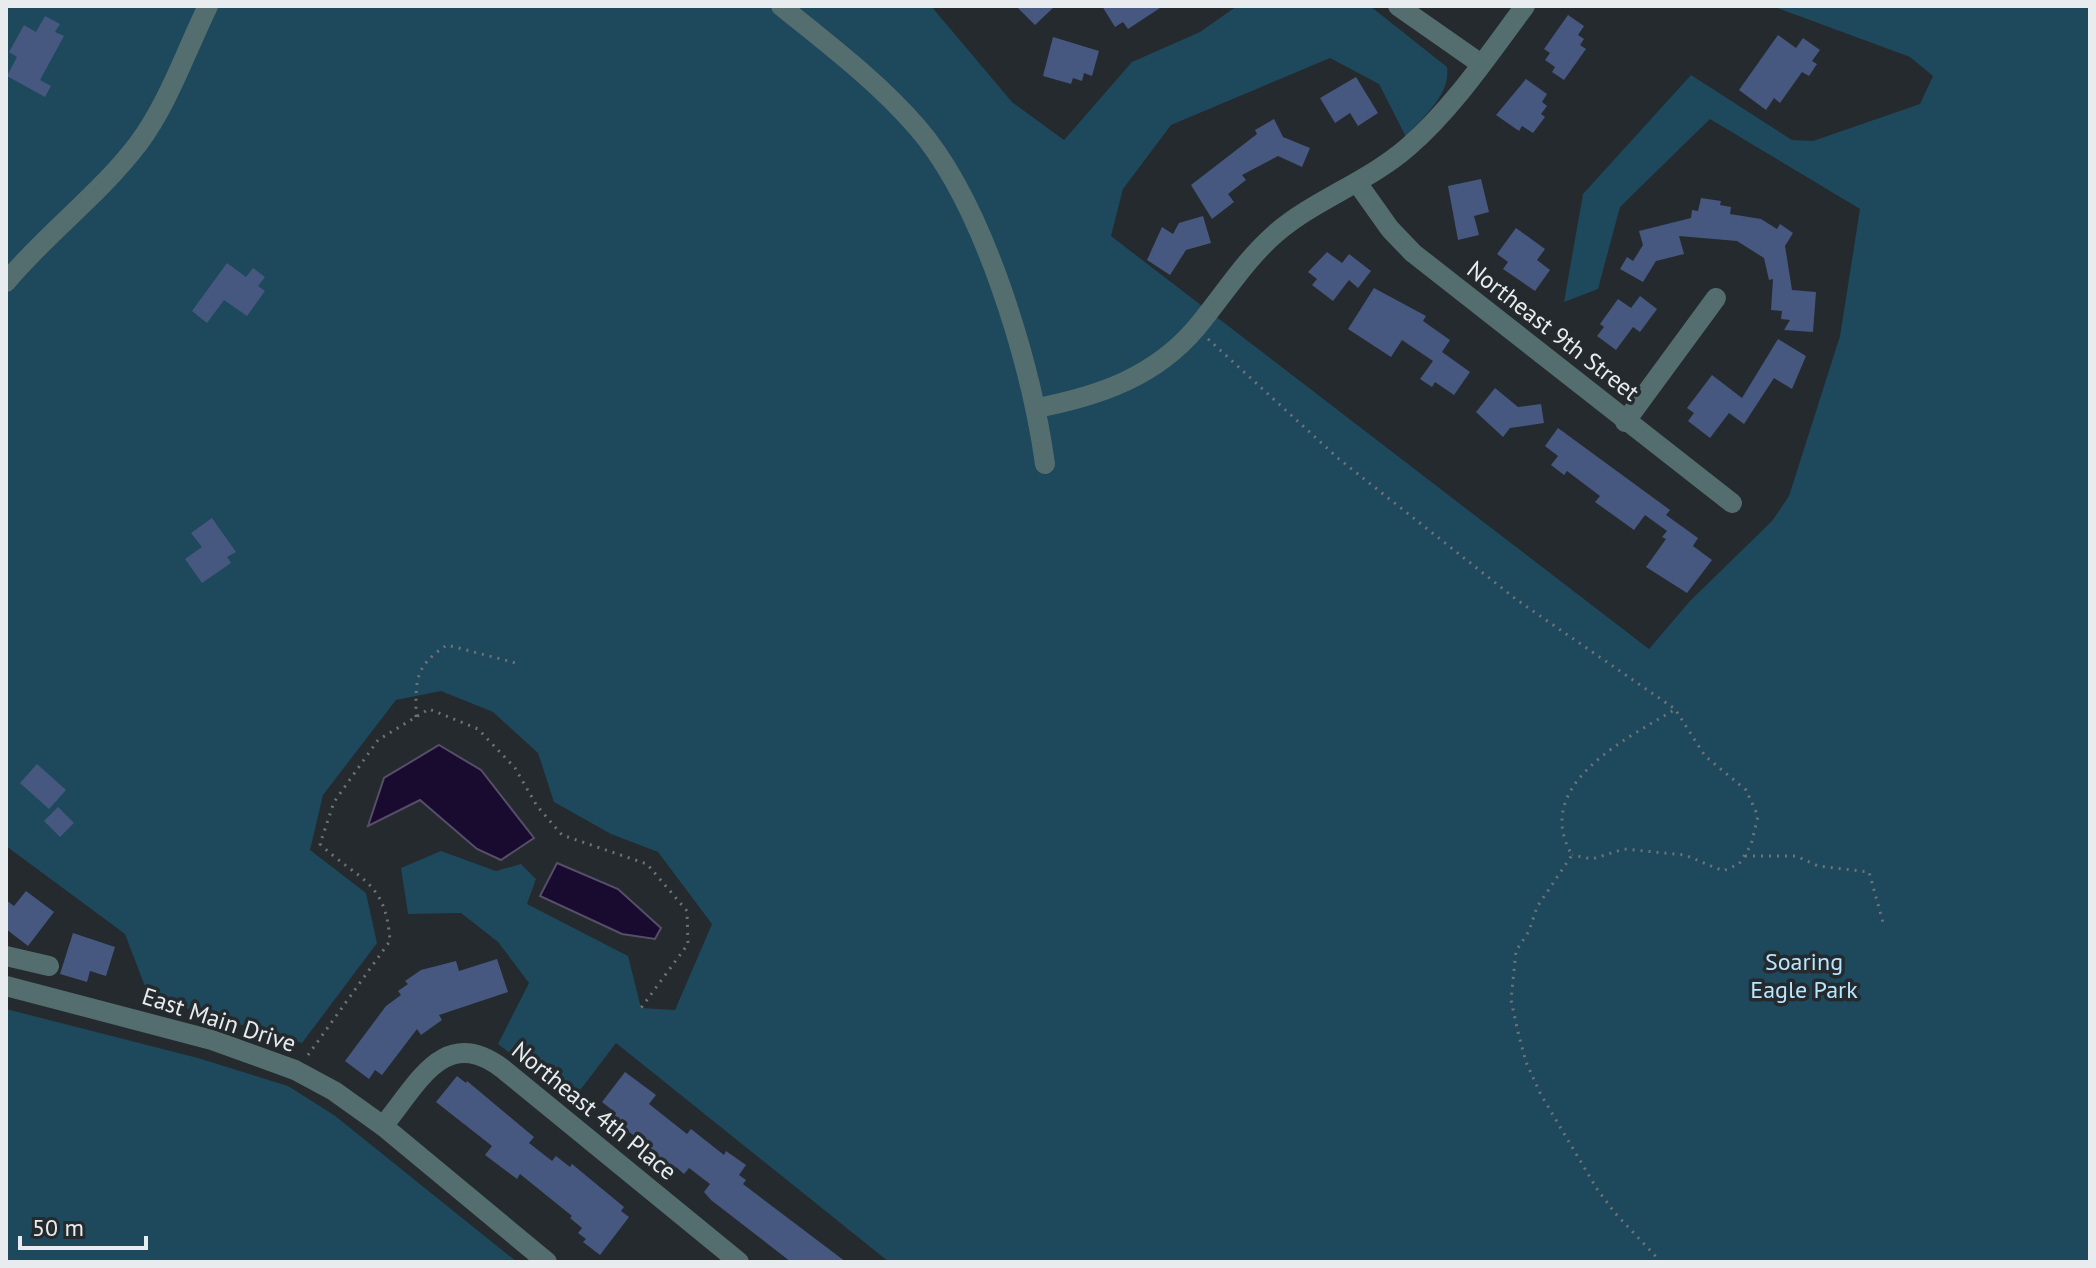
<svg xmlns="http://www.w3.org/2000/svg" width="2096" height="1268" font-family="'PT Sans',sans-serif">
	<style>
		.green { fill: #1e485c }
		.water { fill: #190b30; stroke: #574e69; stroke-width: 2 }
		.building { fill: #465880 }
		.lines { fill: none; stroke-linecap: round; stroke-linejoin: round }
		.path { stroke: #6e7476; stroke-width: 3; stroke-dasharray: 2 6; stroke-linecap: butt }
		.minor { stroke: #546e6f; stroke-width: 20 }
		.labels { text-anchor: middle; stroke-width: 7; stroke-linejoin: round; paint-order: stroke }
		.street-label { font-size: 24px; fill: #e8ecee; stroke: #242a2d }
		.park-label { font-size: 24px; fill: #b7e6ff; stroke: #242a2d }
	</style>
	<rect width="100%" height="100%" fill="#242a2d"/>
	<g class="green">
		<path d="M 6,6 L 931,6 L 1012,102 L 1064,140 L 1132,62 L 1200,32 L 1237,6 L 1370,6 L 1447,67 C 1451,95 1423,116 1406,137 L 1379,84 L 1330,58 L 1171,125 L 1123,189 L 1111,236 L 1649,649 L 1690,601 L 1772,521 L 1789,496 L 1840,336 L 1860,209 L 1710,119 L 1620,207 L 1598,289 L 1564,302 L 1583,194 L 1691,75 L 1792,140 L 1813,141 L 1920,104 L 1933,76 L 1910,57 L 1772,6 L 2090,6 L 2090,1262 L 889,1262 L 616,1043 L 572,1101 L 498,1044 L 529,983 L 498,942 L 461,913 L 408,914 L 401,868 L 441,851 L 496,871 L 521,864 L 536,879 L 527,904 L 628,956 L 641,1008 L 675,1010 L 712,924 L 658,852 L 611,834 L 554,802 L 538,753 L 493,712 L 441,691 L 396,700 L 323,795 L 310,850 L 366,893 L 377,943 L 302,1043 L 149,997 L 125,934 L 6,846 Z"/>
		<polygon points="6,1009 198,1058 288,1086 334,1115 517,1262 6,1262"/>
	</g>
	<g class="water">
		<polygon points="439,745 481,770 534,838 501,860 477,849 420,800 368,826 384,778"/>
		<polygon points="557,863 618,889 661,928 655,939 622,934 540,896"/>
	</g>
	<g class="building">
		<polygon points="1016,6 1055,6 1035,25"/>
		<polygon points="1102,6 1163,6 1128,29 1123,22 1115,27"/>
		<polygon points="1568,15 1584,26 1578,35 1584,39 1580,45 1586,49 1564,80 1552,72 1555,67 1545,60 1550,53 1544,49"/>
		<polygon points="45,16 60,24 55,32 64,36 40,80 51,86 45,97 7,76 17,57 9,52 24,25 36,32"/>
		<polygon points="1778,35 1796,48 1803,38 1820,50 1812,61 1817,64 1809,76 1802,72 1780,103 1774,98 1766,110 1739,90"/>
		<polygon points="1053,37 1099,51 1092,76 1084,73 1082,81 1073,78 1071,84 1043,76"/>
		<polygon points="1356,77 1378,113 1358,126 1350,113 1335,123 1320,98"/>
		<polygon points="1526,79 1547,94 1542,102 1547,106 1541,114 1545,117 1533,133 1522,126 1519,131 1496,115"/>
		<polygon points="1274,119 1283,137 1310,148 1302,167 1278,156 1242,175 1246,180 1228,194 1234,202 1212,219 1191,185 1257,134 1255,130"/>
		<polygon points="1481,179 1489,212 1474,216 1479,235 1458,240 1448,186"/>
		<polygon points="1701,198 1721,201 1720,205 1731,207 1730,214 1761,219 1777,229 1780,224 1793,233 1785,246 1792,290 1816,292 1813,332 1784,330 1790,320 1781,319 1782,311 1771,310 1773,279 1769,280 1764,258 1737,241 1679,236 1684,254 1656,261 1643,282 1620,269 1627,257 1633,261 1643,245 1639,231 1691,218 1692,210 1698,211"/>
		<polygon points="1203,216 1211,243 1186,250 1170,275 1147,260 1162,227 1173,234 1179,223"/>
		<polygon points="1516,228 1545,249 1537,260 1550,270 1535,291 1503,269 1508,262 1497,254"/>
		<polygon points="1327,252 1342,263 1349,254 1371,271 1358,288 1349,280 1333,301 1312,285 1317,279 1308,272"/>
		<polygon points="227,263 246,277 253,268 265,277 258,286 265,291 247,316 224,300 207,323 192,311"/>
		<polygon points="1374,288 1426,316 1423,321 1450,340 1442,352 1470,372 1454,395 1435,382 1432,387 1420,379 1433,361 1402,340 1391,357 1348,329"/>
		<polygon points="1640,296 1657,309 1640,332 1633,327 1616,350 1597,336 1604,327 1600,324 1618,299 1631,308"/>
		<polygon points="1778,339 1806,356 1792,389 1774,378 1744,424 1729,413 1710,438 1688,421 1694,413 1687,408 1712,375 1742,398"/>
		<polygon points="1495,388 1518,407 1541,404 1544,423 1510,428 1503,437 1476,412"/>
		<polygon points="1558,428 1670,510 1666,515 1698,538 1693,546 1712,560 1687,593 1646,567 1666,539 1662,537 1667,531 1645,515 1634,530 1595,502 1600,496 1567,471 1564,475 1551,465 1558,456 1545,446"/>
		<polygon points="212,518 236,552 227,557 231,563 202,583 185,559 202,547 191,533"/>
		<polygon points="37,764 66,790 49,809 20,783"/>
		<polygon points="58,807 74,823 60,837 44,821"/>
		<polygon points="26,891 54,912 28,946 6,929 6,900 14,906"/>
		<polygon points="73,933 115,947 106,976 90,971 87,982 60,974"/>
		<polygon points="497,959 508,992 439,1015 442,1020 421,1035 417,1029 382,1075 375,1070 369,1079 345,1061 386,1006 401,995 398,991 408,984 405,981 421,970 456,961 459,971"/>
		<polygon points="625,1072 656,1095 649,1104 687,1134 691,1129 724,1155 726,1151 746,1165 739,1175 746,1180 743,1184 846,1262 791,1262 711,1200 704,1192 710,1184 689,1168 684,1174 676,1167 672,1172 661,1163 641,1141 612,1119 616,1113 602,1102"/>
		<polygon points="457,1076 466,1083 467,1081 534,1137 529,1143 552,1161 556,1156 570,1167 572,1164 624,1207 621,1211 629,1217 600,1255 583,1242 586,1239 578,1233 582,1228 570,1218 572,1216 520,1174 517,1179 485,1155 492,1146 436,1102"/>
	</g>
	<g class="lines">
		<g class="path">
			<polyline points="1208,339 1339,459 1517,600 1675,709 1705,756 1746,790 1758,816 1751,845 1739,864 1723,871 1685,855 1624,849 1592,859 1572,855"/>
			<path d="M 416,717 C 416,679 414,667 447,645 L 516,663"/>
			<polyline points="1745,856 1796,856 1818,866 1869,872 1884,926"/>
			<path d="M 308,1055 L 390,941 C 386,880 359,881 320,844 L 334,802 L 378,740 L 429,709 L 478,729 L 515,768 L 537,806 L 562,835 L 647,864 L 687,911 L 688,944 L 641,1008"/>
			<path d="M 1661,1262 L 1615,1213 L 1597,1189 L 1540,1093 L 1526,1062 L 1518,1032 L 1511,1000 L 1516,951 L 1529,931 L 1537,907 L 1572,855 C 1531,785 1626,739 1674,710"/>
		</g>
		<g class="minor">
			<path d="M 781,6 C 828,44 877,81 917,127 C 984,204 1031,364 1045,464"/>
			<polyline points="1398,6 1481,64"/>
			<polyline points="1358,184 1390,229 1413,253 1732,503"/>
			<path d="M 6,282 C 47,233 99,195 138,144 C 168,104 186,51 208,6"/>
			<path d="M 1037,408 C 1099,396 1155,377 1197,327 C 1223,296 1244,261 1275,234 C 1312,201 1368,182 1408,147 C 1454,107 1489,54 1525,6"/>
			<polyline points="1625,422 1716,298"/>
			<polyline points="6,956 49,966"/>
			<polyline points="6,986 212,1040 295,1070 334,1091 383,1126 547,1262"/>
			<path d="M 383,1126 C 418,1084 444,1024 503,1069 L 739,1262"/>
		</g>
	</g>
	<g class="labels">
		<g class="street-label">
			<text transform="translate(1553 331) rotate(38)" y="8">Northeast 9th Street</text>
			<text transform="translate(219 1020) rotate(18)" y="8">East Main Drive</text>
			<text transform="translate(594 1111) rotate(39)" y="8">Northeast 4th Place</text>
		</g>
		<g class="park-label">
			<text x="1804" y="970">Soaring<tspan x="1804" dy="28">Eagle Park</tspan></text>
		</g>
	</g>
	<rect width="2096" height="1268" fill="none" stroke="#e8ecee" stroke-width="16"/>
	<path d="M20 1236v12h126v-12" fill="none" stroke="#e8ecee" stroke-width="4"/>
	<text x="32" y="1236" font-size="24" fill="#e8ecee" stroke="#242a2d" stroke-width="6" paint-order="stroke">50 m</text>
</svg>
